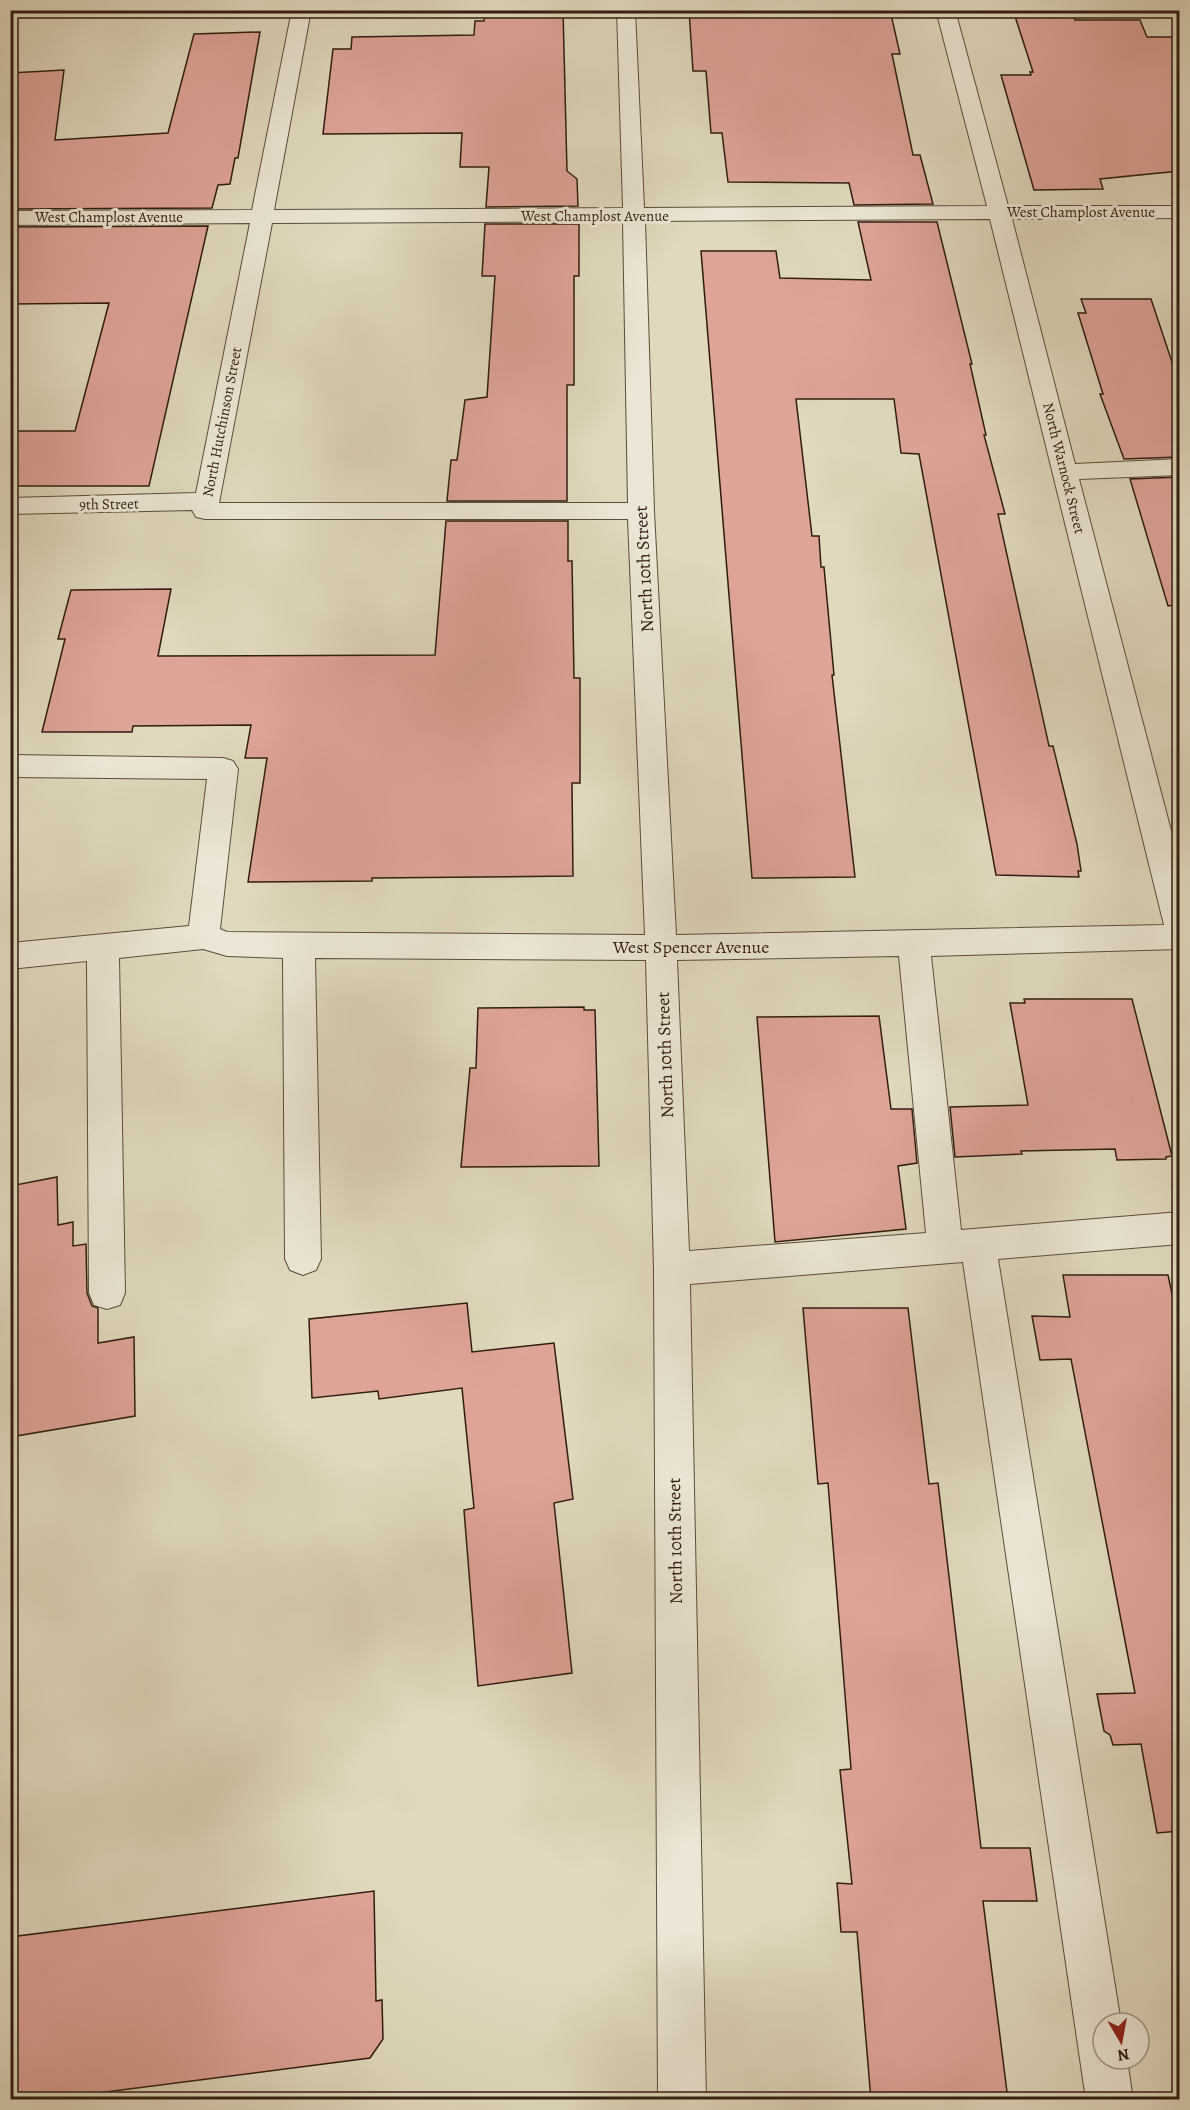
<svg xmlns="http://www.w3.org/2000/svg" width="1190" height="2110" font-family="Alegreya,serif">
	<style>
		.building { fill: #dea498; stroke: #301d11; stroke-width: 1.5 }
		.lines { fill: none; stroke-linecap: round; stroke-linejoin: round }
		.minor-casing { stroke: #5c4c3c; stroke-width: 2 }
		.minor { fill: #ebe6d5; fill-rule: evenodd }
		.labels { text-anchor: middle; stroke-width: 6; stroke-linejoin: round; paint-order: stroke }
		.far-street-label { font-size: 15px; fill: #301d11; stroke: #ebe6d5 }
		.street-label { font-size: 18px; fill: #301d11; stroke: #ebe6d5 }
	</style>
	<rect width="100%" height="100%" fill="#e0d9be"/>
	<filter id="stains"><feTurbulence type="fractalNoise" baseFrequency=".00333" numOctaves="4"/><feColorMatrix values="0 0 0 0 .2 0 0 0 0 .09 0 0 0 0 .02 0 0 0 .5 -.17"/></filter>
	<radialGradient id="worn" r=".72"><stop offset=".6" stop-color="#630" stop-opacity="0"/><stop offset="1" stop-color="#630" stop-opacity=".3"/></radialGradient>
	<g class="building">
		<polygon points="485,10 563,10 567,171 577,179 578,206 486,207 489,167 460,167 462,133 323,134 333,49 351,49 352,37 474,35 475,21 484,21"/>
		<polygon points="689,10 890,10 900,54 892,54 913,155 920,155 933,204 854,205 849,183 728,182 722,133 711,133 706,71 693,71"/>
		<polygon points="1013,10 1072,10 1075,20 1140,20 1147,37 1179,37 1179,171 1100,179 1103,189 1034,190 1001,75 1031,75 1030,72 1033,72"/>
		<polygon points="260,32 238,158 235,158 230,184 218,185 212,208 10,209 10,73 64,70 55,140 168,133 194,34"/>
		<polygon points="858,222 937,222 972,364 970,364 986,435 984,435 1005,514 998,514 1049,746 1053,746 1077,844 1081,871 1078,871 1079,877 996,875 919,454 901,453 894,399 796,399 812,536 819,536 821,567 824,567 834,675 832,675 855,877 752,878 701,251 776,251 780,278 871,280"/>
		<polygon points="485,224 579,224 579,276 574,276 574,385 567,385 567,501 447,501 451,460 457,460 465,400 487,397 495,276 482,276"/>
		<polygon points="208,226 149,486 10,486 10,431 75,431 109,303 10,304 10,227"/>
		<polygon points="1081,299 1151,299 1179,383 1179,457 1124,459 1100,394 1103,394 1078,313 1086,313"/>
		<polygon points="1179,477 1179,604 1168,606 1130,479"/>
		<polygon points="446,521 568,521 568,561 572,561 574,678 580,678 580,783 572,783 573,876 372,878 372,881 248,882 267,758 245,758 251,725 133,726 132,732 42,732 65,639 58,639 71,590 171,589 158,656 435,655"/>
		<polygon points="1024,999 1132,999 1172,1156 1166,1157 1166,1159 1117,1160 1115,1149 1021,1151 1022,1154 955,1157 950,1107 1028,1105 1010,1003 1025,1003"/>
		<polygon points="584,1007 584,1010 595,1010 599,1166 461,1167 470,1068 476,1068 478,1008"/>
		<polygon points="879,1016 891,1109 912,1109 917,1163 898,1166 906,1229 775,1242 757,1017"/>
		<polygon points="57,1177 58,1225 73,1222 73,1246 86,1244 87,1293 92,1306 98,1308 98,1343 134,1337 135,1416 10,1437 10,1186"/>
		<polygon points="1063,1275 1168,1275 1174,1303 1179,1303 1179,1831 1157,1833 1141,1744 1113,1745 1110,1735 1104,1731 1097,1694 1135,1693 1071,1359 1040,1360 1032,1316 1070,1317"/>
		<polygon points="467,1303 472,1352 554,1343 573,1499 554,1503 572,1673 478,1686 464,1510 474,1508 462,1388 379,1399 378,1391 312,1398 309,1319"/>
		<polygon points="803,1308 908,1308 929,1484 938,1483 981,1848 1030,1848 1037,1901 983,1901 1008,2100 871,2100 857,1932 841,1932 837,1883 852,1884 840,1770 851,1769 828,1483 818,1484"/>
		<polygon points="374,1891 376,2001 382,2000 383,2039 370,2058 43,2100 10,2100 10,1937"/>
	</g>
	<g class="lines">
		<g class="minor-casing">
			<path id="minor" d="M 292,10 L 311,10 L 274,210 L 623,208 L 617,10 L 635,10 L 644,208 L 987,206 L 936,10 L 955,10 L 1008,206 L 1180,206 L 1180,218 L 1012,219 L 1075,464 L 1180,459 L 1180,475 L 1079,479 L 1180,865 L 1180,949 L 931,956 L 961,1230 L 1180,1212 L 1180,1244 L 998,1259 L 1121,2023 L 1103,2023 L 1103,2059 L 1127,2059 L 1133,2100 L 1086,2100 L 963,1262 L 690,1284 L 706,2100 L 658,2100 L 654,1269 L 646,960 L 315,958 L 321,1259 L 316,1270 L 303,1275 L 290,1270 L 285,1259 L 283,958 L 227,956 L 203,949 L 119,958 L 125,1293 L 120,1305 L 107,1309 L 94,1305 L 89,1293 L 87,961 L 10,969 L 10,943 L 189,926 L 207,779 L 10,777 L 10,755 L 223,758 L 233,761 L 238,769 L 220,929 L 227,932 L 645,935 L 628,519 L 205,519 L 196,517 L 192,510 L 10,514 L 10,498 L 196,493 L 250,223 L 10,225 L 10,211 L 252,210 ZM 990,219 L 1164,925 L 676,935 L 654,511 L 645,221 ZM 623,221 L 628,503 L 219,503 L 272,223 ZM 899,956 L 926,1233 L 689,1251 L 677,960 Z"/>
		</g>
		<use href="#minor" class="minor"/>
	</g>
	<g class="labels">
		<g class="far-street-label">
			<text x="1081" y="217">West Champlost Avenue</text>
			<text x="595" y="221">West Champlost Avenue</text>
			<text x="109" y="222">West Champlost Avenue</text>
			<text transform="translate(222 422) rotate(-79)" y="5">North Hutchinson Street</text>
			<text transform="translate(1064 468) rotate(76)" y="5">North Warnock Street</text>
			<text transform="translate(109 504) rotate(-1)" y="5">9th Street</text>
		</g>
		<g class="street-label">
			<text transform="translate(644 569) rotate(-93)" y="6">North 10th Street</text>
			<text x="691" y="953">West Spencer Avenue</text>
			<text transform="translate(665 1055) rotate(-92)" y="6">North 10th Street</text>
			<text transform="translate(675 1541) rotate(-91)" y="6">North 10th Street</text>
		</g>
	</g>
	<rect width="1190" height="2110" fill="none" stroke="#e0d9be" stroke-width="36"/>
	<rect x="12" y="12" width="1166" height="2086" fill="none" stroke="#301d11" stroke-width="3"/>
	<rect x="18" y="18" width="1154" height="2074" fill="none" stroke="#301d11" stroke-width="1.5"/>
	<g transform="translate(1121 2041) rotate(170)"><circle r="28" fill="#ebe6d5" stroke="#a09687" stroke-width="1.5"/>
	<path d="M0-4.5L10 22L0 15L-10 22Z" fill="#8f2418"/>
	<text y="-9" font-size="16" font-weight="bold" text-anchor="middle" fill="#301d11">N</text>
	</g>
	<rect width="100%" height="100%" filter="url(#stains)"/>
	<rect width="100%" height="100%" fill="url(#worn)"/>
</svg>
